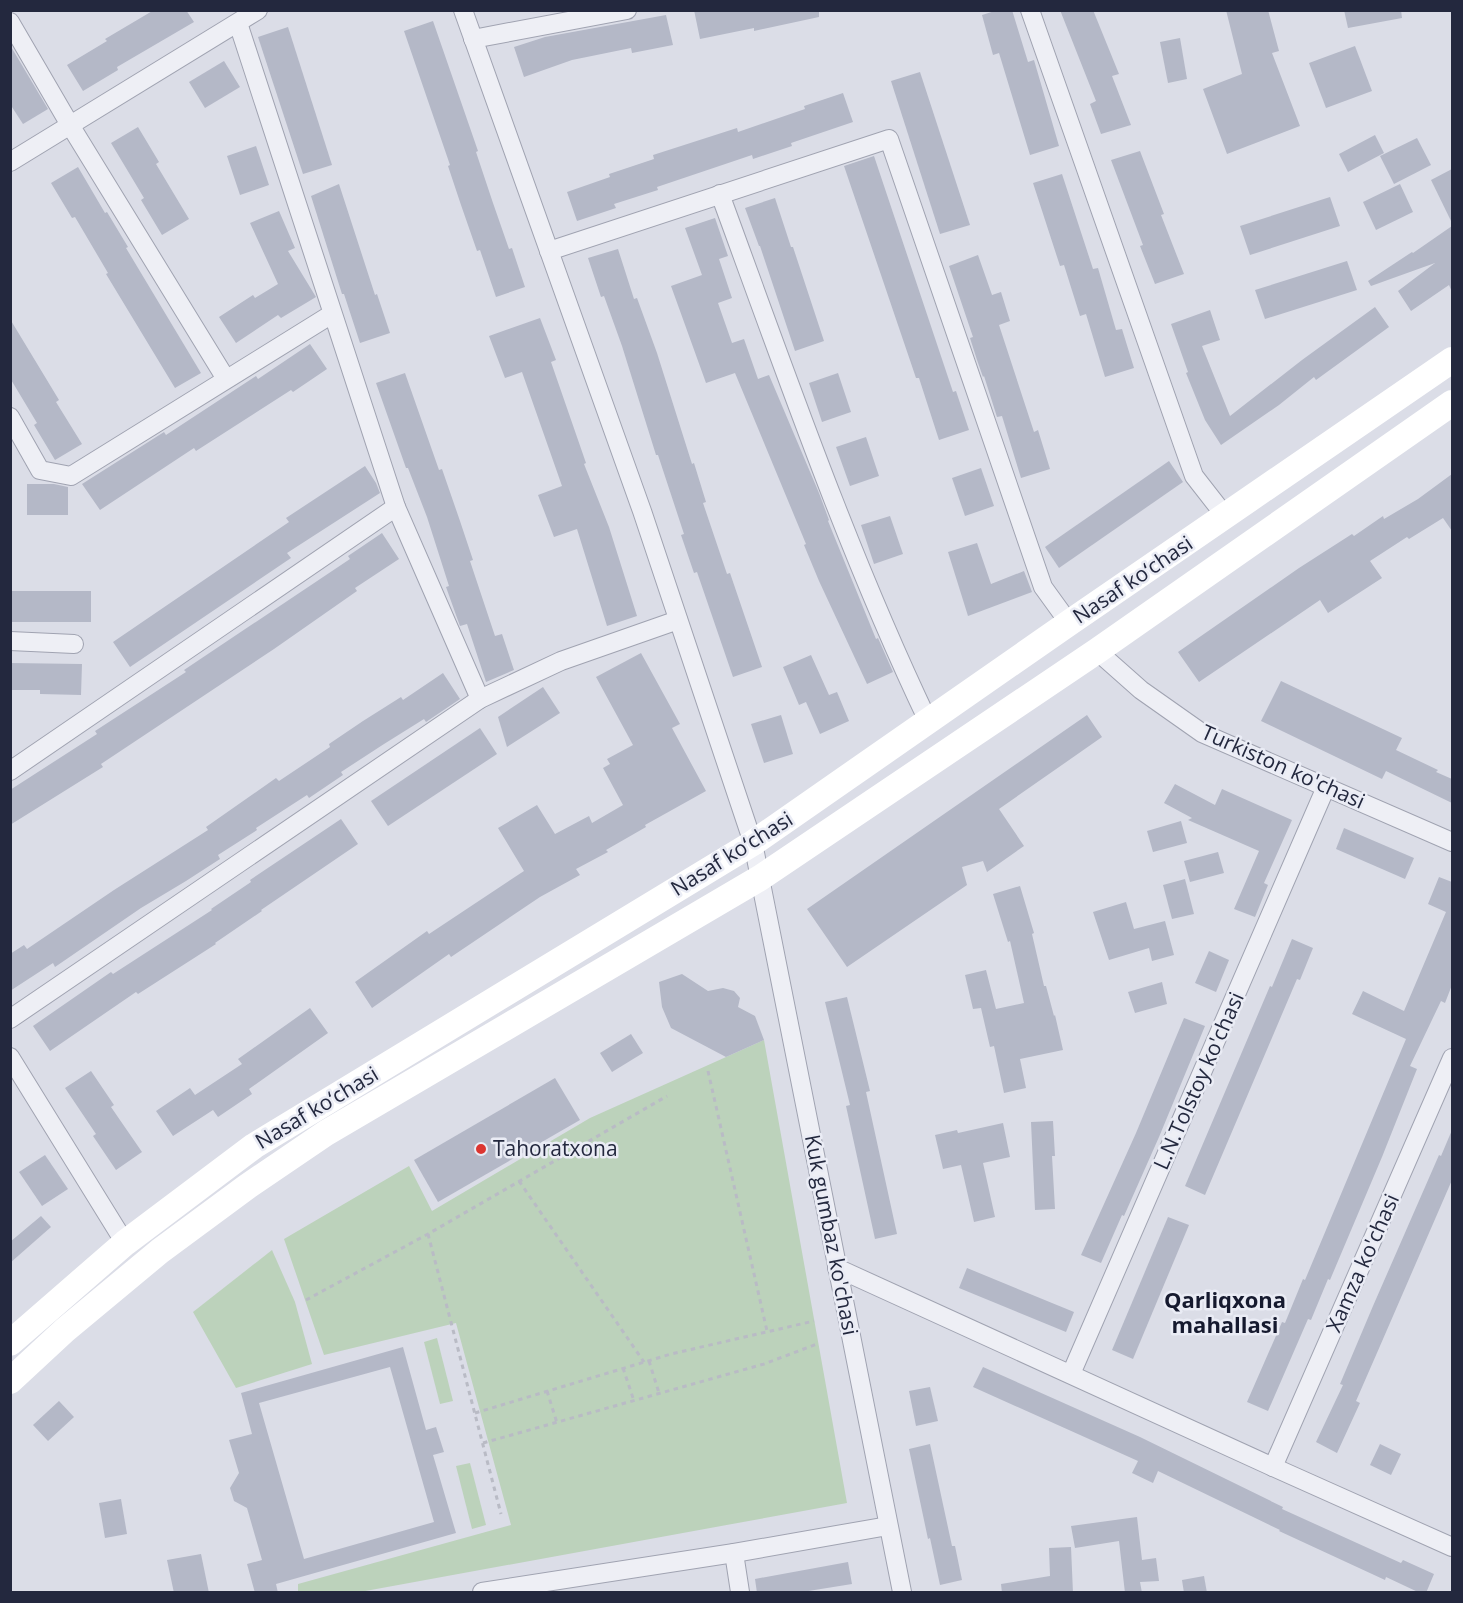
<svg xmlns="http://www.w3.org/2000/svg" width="1463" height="1603" font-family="'Open Sans',sans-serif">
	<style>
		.green { fill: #bcd2bb }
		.building { fill: #b4b8c7; fill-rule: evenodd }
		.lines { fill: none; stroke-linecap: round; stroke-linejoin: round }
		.minor-casing { stroke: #a0a3b1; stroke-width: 20 }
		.path { stroke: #b9bbc5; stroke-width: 3; stroke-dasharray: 4.5 4.5; stroke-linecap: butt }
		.minor { stroke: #eeeff5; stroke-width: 18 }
		.secondary { stroke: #fff; stroke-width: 26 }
		.poi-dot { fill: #dc3530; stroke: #eaecf5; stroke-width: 2 }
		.labels { text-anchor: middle; stroke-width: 5; stroke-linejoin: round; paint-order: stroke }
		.street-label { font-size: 21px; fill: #23283e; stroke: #eaecf5 }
		.poi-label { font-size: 21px; fill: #23283e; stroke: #eaecf5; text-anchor: start }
		.neighbourhood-label { font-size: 22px; font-weight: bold; fill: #161a2f; stroke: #eaecf5 }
	</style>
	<rect width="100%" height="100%" fill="#dbdde7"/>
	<g class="green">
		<polygon points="764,1040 847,1503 360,1592 298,1592 298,1584 511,1525 456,1323 324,1355 284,1239 409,1166 432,1211 590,1118"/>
		<polygon points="272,1250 295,1302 312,1364 236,1388 193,1312"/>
		<polygon points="437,1338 453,1401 440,1404 424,1342"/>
		<polygon points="470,1463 486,1525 472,1529 456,1466"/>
	</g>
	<g class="building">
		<polygon points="154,10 186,10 194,22 117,67 118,70 83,91 67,65 107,41 105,39"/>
		<polygon points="694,10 819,10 819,17 754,31 754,28 700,39"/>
		<polygon points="998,10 1012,10 1028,62 1034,60 1059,146 1030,155 999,53 993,55 982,15"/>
		<polygon points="1060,10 1093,10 1119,74 1112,76 1131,125 1101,134 1090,104 1096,101"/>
		<polygon points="1226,10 1268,10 1279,51 1272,53 1300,126 1227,154 1203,89 1242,74"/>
		<polygon points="1344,10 1401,10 1402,18 1348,28"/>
		<polygon points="666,15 673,45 632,53 631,48 572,60 524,77 514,47 545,37"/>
		<polygon points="433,21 478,151 476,152 493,203 509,249 512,248 525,287 496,297 480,250 477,251 461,205 448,166 450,165 404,31"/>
		<polygon points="288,27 332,165 303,174 258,37"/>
		<polygon points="1180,38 1187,79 1168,83 1160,42"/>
		<polygon points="10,45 48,109 23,124 10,104"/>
		<polygon points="1355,46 1372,91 1326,108 1309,63"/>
		<polygon points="224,61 240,87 205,108 189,82"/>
		<polygon points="920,72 970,225 940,234 891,81"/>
		<polygon points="843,93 853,122 791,143 792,146 753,159 752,155 657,187 658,190 614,204 616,208 577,221 567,192 610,177 609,174 654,159 653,155 737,128 738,132 805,109 804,106"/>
		<polygon points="138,127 159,162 156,164 189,219 162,235 141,200 144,198 111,143"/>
		<polygon points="1375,135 1384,153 1348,172 1339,154"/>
		<polygon points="1417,138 1431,165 1394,184 1380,156"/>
		<polygon points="256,146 269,185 240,195 227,156"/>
		<polygon points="1140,151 1164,214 1161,215 1184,274 1155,284 1140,246 1143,245 1111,160"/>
		<polygon points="874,156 953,392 956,391 969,430 939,440 919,378 916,378 844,166"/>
		<polygon points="78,167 105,213 107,212 128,247 126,248 201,373 175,388 106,274 108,273 75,217 72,218 51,183"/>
		<polygon points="1452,169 1452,223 1431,180"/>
		<polygon points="1062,174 1093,269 1098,268 1116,330 1122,329 1134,368 1105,377 1086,314 1080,316 1064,265 1060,266 1033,183"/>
		<polygon points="339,184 375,295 377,294 390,333 360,343 344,294 342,294 311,196"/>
		<polygon points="1400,184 1413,212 1376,230 1363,202"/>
		<polygon points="1330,197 1340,226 1250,255 1240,226"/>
		<polygon points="775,198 791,247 793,247 824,341 795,351 760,246 759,246 745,208"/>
		<polygon points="279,211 295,248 288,251 316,297 281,318 278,315 236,343 219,317 253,295 255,298 278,284 250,223"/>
		<polygon points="715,218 728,256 719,259 732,298 718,303 732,343 744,339 758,379 769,375 819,493 829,520 828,521 876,639 878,638 893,672 867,684 819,581 804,545 806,544 735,373 706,383 671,286 702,275 685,228"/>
		<polygon points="1452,226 1452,292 1449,285 1411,311 1398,291 1435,263 1371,286 1368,281 1412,252 1413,253"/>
		<polygon points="618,249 634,299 637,298 657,353 692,464 694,463 706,502 703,503 727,574 730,573 762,667 733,677 697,572 694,573 681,535 684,534 658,455 656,455 622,346 604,296 601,297 588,258"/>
		<polygon points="978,255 992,295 1001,292 1010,321 999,325 1034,432 1038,430 1050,469 1021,478 1002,416 997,417 984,376 983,377 977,360 970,338 973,337 949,266"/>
		<polygon points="1347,261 1357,290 1265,319 1255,290"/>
		<polygon points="1375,307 1389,327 1316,380 1314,377 1279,405 1221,445 1205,420 1186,373 1188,372 1171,324 1210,310 1220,340 1202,346 1230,416 1302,360"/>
		<polygon points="540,318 556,360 551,362 586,463 584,464 609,527 637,616 607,626 577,529 554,537 538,495 562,486 522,372 505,378 489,336"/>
		<polygon points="10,319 59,400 56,402 82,444 55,460 34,425 37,423 10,378"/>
		<polygon points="310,344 327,369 293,392 291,390 196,451 194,448 100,510 82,484 164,432 166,435 256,376 258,379"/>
		<polygon points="405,373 439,470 442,469 460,521 473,560 470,561 495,636 502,634 514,670 486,682 467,624 460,626 456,615 446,587 449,586 427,517 408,468 406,468 376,383"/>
		<polygon points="838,373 851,412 822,422 809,383"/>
		<polygon points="866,437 879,476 850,486 836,447"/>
		<polygon points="1169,461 1183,482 1059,568 1045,547"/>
		<polygon points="365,466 376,483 380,493 287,553 291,558 130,667 113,642 289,522 286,518"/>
		<polygon points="981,468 994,506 965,516 952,478"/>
		<polygon points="1452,474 1452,531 1443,518 1409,539 1407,537 1370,561 1382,578 1328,613 1320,600 1199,682 1178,652 1299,568 1352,534 1354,536 1383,516 1384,519 1418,499"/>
		<polygon points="27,484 54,484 68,487 68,515 27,515"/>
		<polygon points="890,516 903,554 874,564 861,525"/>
		<polygon points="382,533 399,559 355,588 357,591 274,649 101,764 103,767 10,825 10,790 97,734 95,731 186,672 184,670 350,559 348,556"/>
		<polygon points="977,543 991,584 1024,571 1032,592 968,616 948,552"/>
		<rect x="10" y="591" width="81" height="31"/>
		<polygon points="641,653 680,724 672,728 706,791 645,825 646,827 606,850 608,852 576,869 580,875 540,897 451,957 449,954 372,1008 355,982 427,931 429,934 524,871 498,828 537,805 555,834 589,816 592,823 623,805 603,768 610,764 607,759 633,745 596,677"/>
		<polygon points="811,655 829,695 837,692 849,721 820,734 806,702 799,705 783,667"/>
		<polygon points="10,663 82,664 81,695 40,694 40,690 10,690"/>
		<polygon points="443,673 460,699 426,722 424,719 384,744 341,772 343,775 309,798 307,795 256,828 257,830 218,855 220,859 186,881 141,908 55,967 53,963 10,991 10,954 24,945 27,949 114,890 208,830 206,827 276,778 279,781 330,747 329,744 363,721 401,697 403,700"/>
		<polygon points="1281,681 1402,738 1396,750 1438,770 1436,772 1452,779 1452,803 1386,771 1382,779 1261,721"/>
		<polygon points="543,687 560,713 507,747 498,717"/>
		<polygon points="781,715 793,754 764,763 751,724"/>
		<polygon points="1087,715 1102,737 999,809 1024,846 987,872 983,861 962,867 967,885 847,967 807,909"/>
		<polygon points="480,728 497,754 388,826 371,801"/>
		<polygon points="1175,784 1215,805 1222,789 1292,820 1264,883 1268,885 1255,917 1234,909 1259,851 1188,820 1192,818 1164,803"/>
		<polygon points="341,819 358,844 261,910 262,911 215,943 216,944 138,994 136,992 50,1051 33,1026 111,972 113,974 212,910 211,909 251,882 250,880"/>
		<polygon points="1181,821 1187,843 1153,852 1147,831"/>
		<polygon points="1344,828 1414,858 1405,879 1336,849"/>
		<polygon points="1218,852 1224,873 1190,882 1184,861"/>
		<polygon points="1439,877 1452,882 1452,985 1445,1003 1441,1001 1410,1066 1417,1069 1382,1157 1330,1280 1328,1279 1311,1320 1308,1319 1268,1411 1247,1402 1282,1322 1285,1323 1303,1279 1305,1280 1406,1039 1352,1014 1363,991 1404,1011 1446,912 1428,904"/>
		<polygon points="1185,879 1194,914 1172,919 1163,885"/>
		<polygon points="1020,886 1034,933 1032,934 1044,986 1046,986 1054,1016 1055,1015 1063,1050 1020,1059 1026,1088 1004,1093 994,1046 990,1047 981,1008 973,1009 965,975 986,970 996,1009 1024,1003 1010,941 1008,942 993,894"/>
		<polygon points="1126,902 1134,929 1165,921 1174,955 1152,961 1149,948 1109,960 1093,912"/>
		<polygon points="1292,939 1313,948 1300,980 1297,979 1205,1195 1185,1186 1270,986 1272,987"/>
		<polygon points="1209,951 1229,960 1216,992 1195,983"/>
		<polygon points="682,974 708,991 723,988 734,991 740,998 738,1007 755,1016 764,1040 726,1057 671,1028 662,1007 659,982"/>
		<polygon points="1162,982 1167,1004 1135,1013 1128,992"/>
		<polygon points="847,997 870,1091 866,1092 897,1234 875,1239 846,1106 850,1105 825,1002"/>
		<polygon points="310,1008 328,1033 249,1089 252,1094 218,1117 213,1110 173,1136 156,1111 190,1088 195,1095 242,1064 238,1059"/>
		<polygon points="1184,1018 1205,1026 1159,1137 1124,1216 1122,1215 1101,1263 1081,1255 1136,1133"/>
		<polygon points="631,1034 643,1053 612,1072 600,1053"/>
		<polygon points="91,1071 114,1105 111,1107 142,1152 116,1170 93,1136 96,1134 65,1088"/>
		<polygon points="555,1078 580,1120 438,1202 414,1160"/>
		<polygon points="1053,1121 1055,1156 1052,1156 1055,1209 1035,1210 1031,1122"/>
		<polygon points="1003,1123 1010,1157 983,1163 995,1217 974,1222 961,1165 943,1169 935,1135 957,1130 958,1133"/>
		<polygon points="1452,1130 1452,1180 1380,1346 1356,1401 1360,1403 1337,1453 1316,1442 1343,1385 1340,1384 1373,1306 1439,1155 1441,1156"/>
		<polygon points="45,1155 68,1189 42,1206 19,1172"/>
		<polygon points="41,1216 51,1227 10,1263 10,1242"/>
		<polygon points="1168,1217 1189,1225 1133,1359 1112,1350"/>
		<polygon points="967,1268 1074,1312 1066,1332 959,1288"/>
		<path d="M 403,1347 L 426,1430 L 436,1427 L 444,1452 L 433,1455 L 456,1533 L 276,1584 L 278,1593 L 255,1593 L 247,1564 L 262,1560 L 247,1508 L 234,1501 L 230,1488 L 239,1473 L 229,1440 L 252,1434 L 241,1393 ZM 390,1367 L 434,1522 L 304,1559 L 259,1403 Z"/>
		<polygon points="983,1367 1140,1437 1283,1507 1282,1509 1401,1563 1403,1560 1434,1574 1426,1593 1420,1593 1386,1577 1385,1580 1279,1531 1280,1530 1158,1471 1153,1483 1132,1473 1138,1461 973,1387"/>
		<polygon points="930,1387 938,1421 916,1426 909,1391"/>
		<polygon points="59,1401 74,1417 48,1441 33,1425"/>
		<polygon points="930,1444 952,1546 955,1546 962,1580 940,1585 930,1538 928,1539 909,1449"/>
		<polygon points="1380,1444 1401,1454 1391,1475 1370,1465"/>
		<polygon points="121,1499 127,1534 105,1538 99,1503"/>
		<polygon points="1137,1517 1142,1560 1156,1558 1159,1581 1140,1582 1142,1593 1125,1593 1119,1541 1075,1548 1071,1526"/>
		<polygon points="1071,1547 1073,1593 1002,1593 1001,1584 1050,1576 1049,1548"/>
		<polygon points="201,1554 209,1593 174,1593 167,1560"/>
		<polygon points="848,1562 852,1584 796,1593 757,1593 755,1579"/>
		<polygon points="1204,1576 1207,1593 1184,1593 1182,1580"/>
	</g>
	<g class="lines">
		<g class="minor-casing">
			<g id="minor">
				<polyline points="463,10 642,511 753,843 902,1592"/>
				<polyline points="1030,10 1194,476 1226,517"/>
				<polyline points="10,22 70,125 226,379"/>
				<polyline points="238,23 396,507 480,699"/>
				<polyline points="473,39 627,10"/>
				<polyline points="10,162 258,10"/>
				<path d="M 720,194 C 785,371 847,551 928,721"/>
				<polyline points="549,251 889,139 1043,587 1069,623"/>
				<polyline points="10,417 40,470 71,476 332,314"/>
				<polyline points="10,641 74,644"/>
				<polyline points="1097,651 1141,690 1202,733 1452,842"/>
				<polyline points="10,771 396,507"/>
				<polyline points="10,1019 480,699 561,661 678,620"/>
				<polyline points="10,1057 125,1243"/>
				<polyline points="837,1268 1273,1467 1452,1547"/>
				<polyline points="1071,1374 1326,787"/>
				<polyline points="1273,1467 1452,1058"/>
				<polyline points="734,1553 740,1592"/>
				<polyline points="482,1592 734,1553 888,1526"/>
			</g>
		</g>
		<g class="path">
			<polyline points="708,1071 767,1331"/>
			<polyline points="519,1181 644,1362"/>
			<polyline points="428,1234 501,1514"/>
			<polyline points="306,1300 428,1234 667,1096"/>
			<polyline points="649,1361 659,1393"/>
			<polyline points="623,1368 634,1401"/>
			<polyline points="547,1391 557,1423"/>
			<polyline points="475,1413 671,1354 814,1321"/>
			<polyline points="483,1443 764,1364 817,1344"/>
		</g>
		<use href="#minor" class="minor"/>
		<g class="secondary">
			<polyline points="10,1343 125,1243 254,1146 753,843 1069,623 1452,360"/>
			<polyline points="10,1381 65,1330 160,1251 248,1186 326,1133 760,878 1097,651 1452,403"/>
		</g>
	</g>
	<circle class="poi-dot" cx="481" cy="1149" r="6"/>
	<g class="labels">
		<g class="street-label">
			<text transform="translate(1133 580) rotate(-34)" y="7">Nasaf ko‘chasi</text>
			<text transform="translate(1283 767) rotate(24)" y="7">Turkiston ko'chasi</text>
			<text transform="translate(732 854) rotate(-32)" y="7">Nasaf ko‘chasi</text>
			<text transform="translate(1199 1081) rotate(-66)" y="7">L.N.Tolstoy ko'chasi</text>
			<text transform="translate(317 1108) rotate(-31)" y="7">Nasaf ko‘chasi</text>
			<text transform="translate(831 1235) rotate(79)" y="7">Kuk gumbaz ko'chasi</text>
			<text transform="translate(1363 1263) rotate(-66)" y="7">Xamza ko'chasi</text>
		</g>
		<g class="poi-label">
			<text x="493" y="1156">Tahoratxona</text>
		</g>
		<g class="neighbourhood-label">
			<text x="1225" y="1308">Qarliqxona<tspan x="1225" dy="25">mahallasi</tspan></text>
		</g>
	</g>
	<rect width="1463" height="1603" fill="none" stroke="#23283e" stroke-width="24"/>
</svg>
